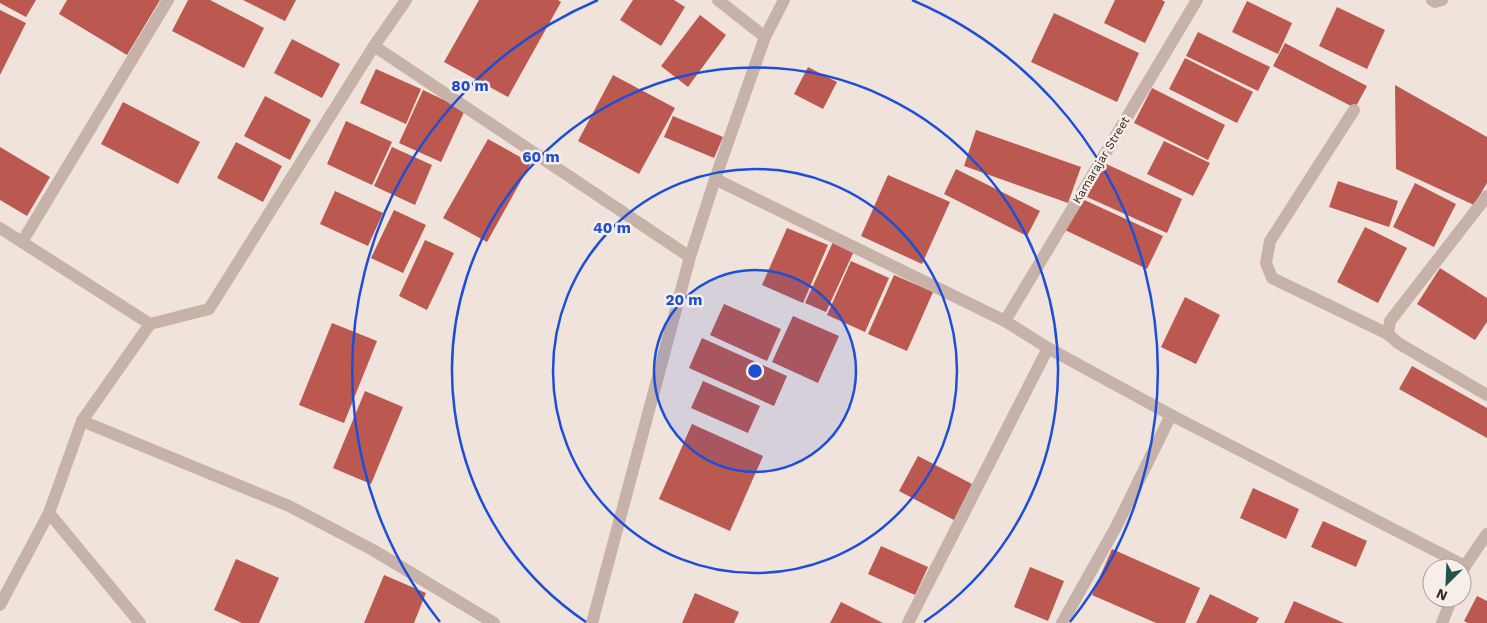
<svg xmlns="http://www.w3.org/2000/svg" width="1487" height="623" font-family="'Work Sans',sans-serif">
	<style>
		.building { fill: #bb584f }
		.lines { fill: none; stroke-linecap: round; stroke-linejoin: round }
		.street { stroke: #c6b2a9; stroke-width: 12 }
		.ring { fill: none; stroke: #1d4ed8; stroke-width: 2.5 }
		.labels { text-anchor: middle; stroke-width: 5; stroke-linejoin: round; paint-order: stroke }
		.street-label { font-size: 12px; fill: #342a28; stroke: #f8eee8 }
		.centre { fill: #1d4ed8; stroke: #f8eee8; stroke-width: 2.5 }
		.ring-label { font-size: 15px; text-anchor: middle; font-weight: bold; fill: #1d4ed8; stroke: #f8eee8; stroke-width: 5; stroke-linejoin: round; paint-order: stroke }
	</style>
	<rect width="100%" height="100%" fill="#efe3dc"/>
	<g class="building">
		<polygon points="0,0 36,0 26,17 0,3"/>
		<polygon points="67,0 160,0 127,55 59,14"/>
		<polygon points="188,0 210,0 264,28 244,68 172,31"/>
		<polygon points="243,0 296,0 285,21"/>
		<polygon points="479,0 558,0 561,2 508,97 444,62"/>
		<polygon points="633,0 674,0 685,7 661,46 620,20"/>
		<polygon points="1115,0 1162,0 1165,2 1145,43 1104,23"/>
		<polygon points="1247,1 1292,23 1278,54 1232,32"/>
		<polygon points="1337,7 1385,30 1367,69 1319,46"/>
		<polygon points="0,10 26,23 0,75"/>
		<polygon points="1054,13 1139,53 1117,102 1031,62"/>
		<polygon points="700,15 726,35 688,87 661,66"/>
		<polygon points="1198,32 1270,67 1258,91 1186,56"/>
		<polygon points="292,39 340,64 322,98 274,73"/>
		<polygon points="1285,43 1367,86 1355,108 1273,66"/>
		<polygon points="1185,58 1253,92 1237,123 1169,89"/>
		<polygon points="808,67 837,82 823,109 794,94"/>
		<polygon points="376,69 421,89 406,124 360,103"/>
		<polygon points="613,75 675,108 639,174 578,141"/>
		<polygon points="1395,85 1487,137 1487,183 1474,205 1396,169"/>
		<polygon points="1152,88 1225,125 1208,160 1134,123"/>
		<polygon points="423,90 465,110 441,162 399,143"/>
		<polygon points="265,96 311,120 290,160 244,136"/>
		<polygon points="123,102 200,142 178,184 101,144"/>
		<polygon points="673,116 723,137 714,158 664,137"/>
		<polygon points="346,121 392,142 372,185 327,164"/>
		<polygon points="976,130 1081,167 1068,203 964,166"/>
		<polygon points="488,139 531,163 487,242 443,218"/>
		<polygon points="1164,141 1210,163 1193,196 1147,174"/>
		<polygon points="236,142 282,166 263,202 217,178"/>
		<polygon points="0,147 50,177 27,216 0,200"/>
		<polygon points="392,147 432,165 415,205 374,186"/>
		<polygon points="1102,162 1182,199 1167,233 1087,197"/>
		<polygon points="956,169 1040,211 1027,236 944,194"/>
		<polygon points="888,175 950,202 922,264 861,236"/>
		<polygon points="1338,181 1398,201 1389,227 1329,207"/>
		<polygon points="1415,183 1456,204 1434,247 1393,227"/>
		<polygon points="335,191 383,213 368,246 320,224"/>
		<polygon points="1080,198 1163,236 1147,269 1065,230"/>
		<polygon points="394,210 426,225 403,273 371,258"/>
		<polygon points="1365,227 1407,248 1378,303 1337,282"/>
		<polygon points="787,228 828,245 803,303 762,285"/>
		<polygon points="425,240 454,253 427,310 399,296"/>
		<polygon points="833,242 854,251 826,312 805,303"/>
		<polygon points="851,261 889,278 865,332 827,315"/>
		<polygon points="1440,268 1487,298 1487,322 1475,340 1417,304"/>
		<polygon points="894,275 933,292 907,351 868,334"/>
		<polygon points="1185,297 1220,315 1196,364 1161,347"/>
		<polygon points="724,304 781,329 767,361 710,335"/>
		<polygon points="793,316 839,336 818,383 772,362"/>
		<polygon points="332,323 377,341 344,423 299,405"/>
		<polygon points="702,338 787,376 774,406 689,368"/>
		<polygon points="1412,366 1487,408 1487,438 1399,389"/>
		<polygon points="703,381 760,406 748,433 691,408"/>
		<polygon points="365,391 403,407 371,484 333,468"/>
		<polygon points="692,424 763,456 730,531 659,499"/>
		<polygon points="918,456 972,484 954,520 899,491"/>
		<polygon points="1253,488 1299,509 1286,539 1240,518"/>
		<polygon points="1323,521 1367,541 1356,567 1311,547"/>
		<polygon points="881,546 928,567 915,595 868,574"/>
		<polygon points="1112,549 1200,588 1185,623 1156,623 1092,595"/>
		<polygon points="236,559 279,578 259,623 242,623 214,610"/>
		<polygon points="1030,567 1064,581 1048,621 1014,607"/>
		<polygon points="384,575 426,593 414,623 364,623"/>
		<polygon points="695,593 739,612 734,623 682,623"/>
		<polygon points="1210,594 1259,618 1256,623 1196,623"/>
		<polygon points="1477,596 1487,601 1487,623 1468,623 1464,621"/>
		<polygon points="1294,601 1344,623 1284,623"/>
		<polygon points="841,602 883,623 830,623"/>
	</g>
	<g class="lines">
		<g class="street">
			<polyline points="718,0 765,37"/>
			<polyline points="1432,0 1435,2 1442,0"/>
			<polyline points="374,46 690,257"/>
			<polyline points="1354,110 1270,241 1266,263 1272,278 1388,334"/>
			<polyline points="715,179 1005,321 1048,348 1171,415 1465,566"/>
			<polyline points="1487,196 1390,321 1388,334 1398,343 1487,395"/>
			<polyline points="0,228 150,324 209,309 374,46 406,0"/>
			<polyline points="22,242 168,0"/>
			<polyline points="1005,321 1197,0"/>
			<polyline points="82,421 289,506 373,550 494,623"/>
			<polyline points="49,513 140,623"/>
			<polyline points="1462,574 1465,566 1487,534"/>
			<polyline points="0,605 49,513 82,421 150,324"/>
			<polyline points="592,623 690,257 715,179 765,37 784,0"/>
			<polyline points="908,623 1048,348"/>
			<polyline points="1062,623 1116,527 1171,415"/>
			<polyline points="1442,623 1452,598"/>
		</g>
	</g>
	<circle cx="755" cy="371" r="101" fill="#1d4ed8" fill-opacity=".12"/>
	<g class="ring">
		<circle cx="755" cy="371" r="101"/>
		<circle cx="755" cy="371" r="202"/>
		<path d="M586 622A303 303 0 1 1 924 622"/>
		<path d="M440 622A403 403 0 0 1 598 0M912 0A403 403 0 0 1 1070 622"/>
	</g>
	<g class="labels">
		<g class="street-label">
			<text transform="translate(1101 160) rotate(-59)" y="4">Kamarajar Street</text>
		</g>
	</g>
	<circle cx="755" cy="371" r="8" class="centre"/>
	<g class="ring-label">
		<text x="470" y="91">80 m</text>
		<text x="541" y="162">60 m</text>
		<text x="612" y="233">40 m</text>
		<text x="684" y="305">20 m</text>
	</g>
	<g transform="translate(1447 583) rotate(204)"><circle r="24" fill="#f8eee8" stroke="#aaa09b"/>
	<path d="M0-4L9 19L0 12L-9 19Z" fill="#21524e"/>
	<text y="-8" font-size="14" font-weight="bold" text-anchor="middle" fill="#342a28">N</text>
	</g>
</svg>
